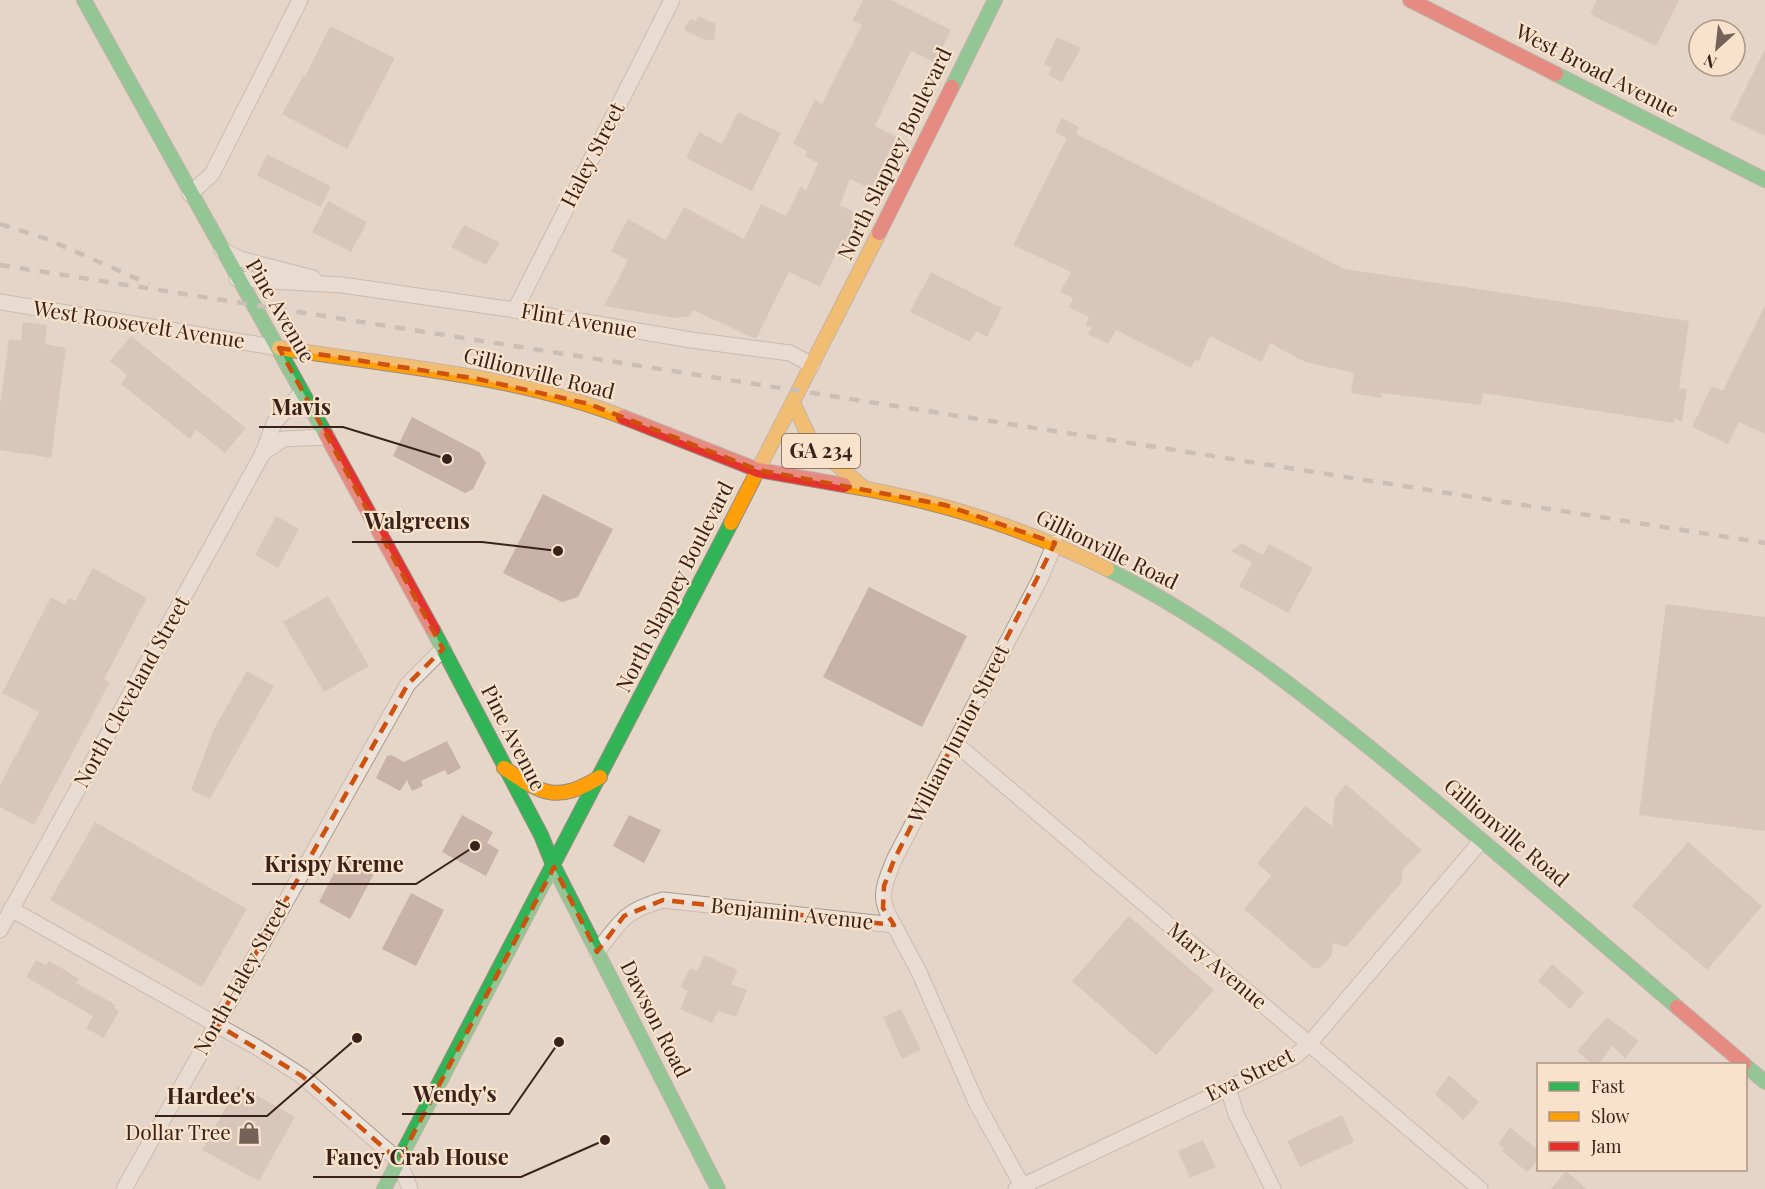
<svg xmlns="http://www.w3.org/2000/svg" width="1765" height="1189" font-family="'Playfair Display',serif">
	<style>
		.building { fill: #c9b3a8 }
		.lines { fill: none; stroke-linecap: round; stroke-linejoin: round }
		.street-casing { stroke: #a99b92; stroke-width: 17 }
		.fast-casing { stroke: #998b82; stroke-width: 16 }
		.slow-casing { stroke: #998b82; stroke-width: 16 }
		.jam-casing { stroke: #998b82; stroke-width: 16 }
		.street { stroke: #ece3db; stroke-width: 15 }
		.fast { stroke: #30b455; stroke-width: 14 }
		.slow { stroke: #ff9f0a; stroke-width: 14 }
		.jam { stroke: #e5322d; stroke-width: 14 }
		.rail { stroke: #aba29c; stroke-width: 4.5; stroke-dasharray: 10 10; stroke-linecap: butt }
		.marked { fill: none; stroke: #ce510e; stroke-width: 4.5; stroke-dasharray: 12 8; stroke-linejoin: round }
		.labels { text-anchor: middle; stroke-width: 4.5; stroke-linejoin: round; paint-order: stroke }
		.shield { fill: #f8e2cb; stroke: #725c4f; stroke-width: 1.5 }
		.shield-label { font-size: 20px; font-weight: bold; fill: #38221a }
		.street-label { font-size: 21px; fill: #38221a; stroke: #f8e2cb }
		.poi-label { font-size: 21px; fill: #38221a; stroke: #f8e2cb; text-anchor: end }
		.leader { fill: none; stroke: #38221a; stroke-width: 2 }
		.callout-dot { fill: #38221a; stroke: #f8e2cb; stroke-width: 2 }
		.callout-label { font-size: 22px; text-anchor: middle; font-weight: bold; fill: #38221a; stroke: #f8e2cb; stroke-width: 4.5; stroke-linejoin: round; paint-order: stroke }
	</style>
	<rect width="100%" height="100%" fill="#e5d6c8"/>
	<g class="building">
		<polygon points="863,0 891,0 951,30 935,63 911,51 875,126 897,137 871,189 850,179 840,205 860,215 842,252 838,250 820,287 789,272 756,339 693,310 690,316 675,318 604,306 628,260 611,251 628,219 666,240 684,207 744,239 761,204 786,216 801,186 806,191 818,163 805,156 807,151 793,144 815,100 822,104 862,25 852,21"/>
		<polygon points="1597,0 1679,0 1656,46 1590,14"/>
		<polygon points="698,16 716,24 714,41 708,39 707,41 684,30 690,19 696,21"/>
		<polygon points="330,26 395,58 347,149 282,114 303,76 305,77"/>
		<polygon points="1057,37 1081,48 1062,82 1048,75 1052,68 1044,64"/>
		<polygon points="1765,49 1765,136 1730,119"/>
		<polygon points="738,112 781,133 752,191 686,158 699,132 722,144"/>
		<polygon points="1062,118 1079,127 1076,134 1345,269 1689,321 1679,388 1687,389 1682,422 1675,418 1674,423 1483,393 1481,405 1381,393 1381,398 1351,393 1354,373 1305,362 1270,343 1262,362 1210,336 1199,361 1195,360 1191,368 1116,330 1108,344 1088,334 1092,328 1085,325 1089,317 1069,307 1073,298 1060,292 1071,272 1013,245 1067,138 1055,132"/>
		<polygon points="267,154 331,186 321,207 257,176"/>
		<polygon points="328,201 367,222 351,252 312,232"/>
		<polygon points="464,225 500,243 486,265 451,247"/>
		<polygon points="931,272 1002,308 987,337 976,331 970,342 910,312"/>
		<polygon points="1765,305 1765,434 1739,422 1728,444 1692,427 1712,386 1723,391"/>
		<polygon points="23,322 47,325 45,344 66,348 51,458 0,450 0,405 9,339 21,341"/>
		<polygon points="131,336 246,428 225,453 196,430 190,439 121,384 127,375 110,361"/>
		<polygon points="412,417 479,452 486,463 473,489 465,493 393,456"/>
		<polygon points="543,494 613,529 578,597 562,602 503,573"/>
		<polygon points="276,516 299,529 278,568 255,555"/>
		<polygon points="1242,543 1263,555 1269,544 1313,568 1288,613 1239,586 1252,563 1231,551"/>
		<polygon points="93,568 147,598 104,679 110,682 34,825 0,807 0,785 39,712 2,693 51,597 65,605 69,598 75,601"/>
		<polygon points="869,587 967,636 922,727 823,677"/>
		<polygon points="328,596 369,666 324,692 283,622"/>
		<polygon points="1666,604 1765,617 1765,831 1639,815"/>
		<polygon points="247,671 274,686 210,799 191,790 214,729"/>
		<polygon points="447,741 461,768 448,775 445,770 421,781 423,786 412,791 407,780 400,791 376,778 387,756 391,755 404,762"/>
		<polygon points="1346,784 1422,850 1403,869 1401,883 1346,947 1333,943 1332,955 1319,969 1312,967 1244,909 1271,876 1257,863 1305,806 1332,826 1335,798"/>
		<polygon points="462,815 493,832 487,843 499,850 486,876 442,852"/>
		<polygon points="629,815 661,830 644,863 613,846"/>
		<polygon points="95,822 247,909 202,987 50,900"/>
		<polygon points="1688,842 1762,906 1707,970 1632,906"/>
		<polygon points="344,854 376,870 350,919 319,902"/>
		<polygon points="411,893 444,910 416,966 382,949"/>
		<polygon points="1129,916 1214,990 1156,1055 1072,981"/>
		<polygon points="705,955 738,970 731,984 747,990 736,1017 718,1011 712,1023 680,1009 688,991 681,987 690,968 697,971"/>
		<polygon points="36,960 46,965 49,961 60,967 79,979 76,983 116,1005 114,1008 119,1011 104,1038 86,1028 93,1016 26,977"/>
		<polygon points="1552,964 1584,992 1570,1009 1538,981"/>
		<polygon points="901,1009 921,1050 902,1059 883,1017"/>
		<polygon points="1607,1017 1639,1041 1625,1058 1612,1046 1598,1065 1593,1065 1577,1051"/>
		<polygon points="1449,1075 1479,1102 1463,1120 1435,1094"/>
		<polygon points="238,1085 295,1117 259,1181 202,1150"/>
		<polygon points="1342,1115 1354,1142 1300,1167 1287,1141"/>
		<polygon points="1510,1127 1539,1151 1539,1159 1527,1172 1502,1151 1504,1148 1498,1144"/>
		<polygon points="1203,1140 1216,1167 1190,1178 1178,1151"/>
		<polygon points="1566,1171 1587,1189 1551,1189"/>
	</g>
	<g class="lines">
		<g class="street-casing">
			<g id="street">
				<polyline points="190,194 212,174 300,0"/>
				<polyline points="222,250 240,259 313,278"/>
				<polyline points="237,279 342,285 515,310 691,340 790,353 812,365"/>
				<polyline points="0,302 279,348"/>
				<polyline points="515,310 672,0"/>
				<polyline points="263,453 283,439 327,437"/>
				<polyline points="955,743 1480,1189"/>
				<polyline points="11,909 258,1048 302,1076 399,1161 410,1189"/>
				<path d="M 894,925 C 877,898 883,888 894,860 L 1040,579 L 1055,543"/>
				<polyline points="0,930 263,453 274,423 302,392"/>
				<path d="M 597,952 C 621,921 624,911 663,900 L 894,925 L 919,972 L 977,1104 L 1024,1189"/>
				<polyline points="1228,1088 1236,1114 1273,1189"/>
				<polyline points="124,1189 408,684 443,649"/>
				<polyline points="1016,1189 1294,1057 1309,1044 1481,841"/>
			</g>
		</g>
		<g class="fast-casing">
			<g id="fast">
				<polyline points="84,0 326,435"/>
				<polyline points="1556,74 1765,180"/>
				<polyline points="952,87 995,0"/>
				<path d="M 1107,569 C 1217,624 1312,700 1407,778 C 1498,853 1587,930 1677,1007"/>
				<polyline points="433,630 541,835 554,867"/>
				<polyline points="554,867 718,1189"/>
				<polyline points="1746,1066 1765,1082"/>
				<polyline points="384,1189 731,523"/>
			</g>
		</g>
		<g class="slow-casing">
			<g id="slow">
				<path d="M 279,348 C 393,366 515,375 623,417"/>
				<polyline points="793,403 812,443 864,488"/>
				<path d="M 844,485 C 936,500 1023,527 1107,569"/>
				<polyline points="731,523 879,233"/>
				<path d="M 504,768 C 543,795 557,803 600,777"/>
			</g>
		</g>
		<g class="jam-casing">
			<g id="jam">
				<polyline points="1410,0 1556,74"/>
				<polyline points="879,233 952,87"/>
				<polyline points="623,417 758,470 844,485"/>
				<polyline points="326,435 433,630"/>
				<polyline points="1677,1007 1744,1064"/>
			</g>
		</g>
		<use href="#street" class="street"/>
		<use href="#fast" class="fast"/>
		<use href="#slow" class="slow"/>
		<use href="#jam" class="jam"/>
		<g class="rail">
			<polyline points="0,224 47,239 149,284"/>
			<polyline points="0,265 1765,543"/>
		</g>
	</g>
	<path d="M0 0H1765V1189H0ZM 279,348 L 478,379 L 589,404 L 758,470 L 945,505 L 1055,543 L 894,860 L 884,886 L 883,908 L 894,925 L 663,900 L 624,916 L 597,952 L 554,867 L 399,1161 L 302,1076 L 216,1024 L 408,684 L 443,649 Z" fill="#e5d6c8" fill-opacity=".55" fill-rule="evenodd"/>
	<path class="marked" d="M 279,348 L 478,379 L 589,404 L 758,470 L 945,505 L 1055,543 L 894,860 L 884,886 L 883,908 L 894,925 L 663,900 L 624,916 L 597,952 L 554,867 L 399,1161 L 302,1076 L 216,1024 L 408,684 L 443,649 Z"/>
	<defs>
		<g id="shop-bare" transform="scale(1.8)"><path d="M-5-2.5h2.3a2.7 3.5 0 0 1 5.4 0H5L5.5 6h-11ZM-1.5-2.5h3a1.5 2.3 0 0 0-3 0Z" fill="#756157" stroke="#f8e2cb" stroke-width="2.5" paint-order="stroke"/></g>
	</defs>
	<g fill-rule="evenodd">
		<use href="#shop-bare" x="249" y="1133"/>
	</g>
	<g class="labels">
		<rect class="shield" x="782" y="434" width="78" height="34" rx="4.5"/>
		<g class="shield-label">
			<text x="821" y="458">GA 234</text>
		</g>
		<g class="street-label">
			<text transform="translate(1597 71) rotate(27)" y="7">West Broad Avenue</text>
			<text transform="translate(895 154) rotate(-64)" y="7">North Slappey Boulevard</text>
			<text transform="translate(593 155) rotate(-63)" y="7">Haley Street</text>
			<text transform="translate(280 311) rotate(60)" y="7">Pine Avenue</text>
			<text transform="translate(579 321) rotate(10)" y="7">Flint Avenue</text>
			<text transform="translate(139 325) rotate(9)" y="7">West Roosevelt Avenue</text>
			<text transform="translate(539 374) rotate(14)" y="7">Gillionville Road</text>
			<text transform="translate(1107 550) rotate(26)" y="7">Gillionville Road</text>
			<text transform="translate(675 587) rotate(-63)" y="7">North Slappey Boulevard</text>
			<text transform="translate(132 692) rotate(-61)" y="7">North Cleveland Street</text>
			<text transform="translate(959 734) rotate(-63)" y="7">William Junior Street</text>
			<text transform="translate(513 738) rotate(63)" y="7">Pine Avenue</text>
			<text transform="translate(1506 833) rotate(40)" y="7">Gillionville Road</text>
			<text transform="translate(792 914) rotate(6)" y="7">Benjamin Avenue</text>
			<text transform="translate(1217 966) rotate(40)" y="7">Mary Avenue</text>
			<text transform="translate(242 977) rotate(-61)" y="7">North Haley Street</text>
			<text transform="translate(655 1019) rotate(63)" y="7">Dawson Road</text>
			<text transform="translate(1250 1075) rotate(-26)" y="7">Eva Street</text>
		</g>
		<g class="poi-label">
			<text x="231" y="1140">Dollar Tree</text>
		</g>
	</g>
	<path class="leader" d="M447 459L343 427H259M558 551L482 542H352M475 846L416 884H252M559 1042L509 1114H402M357 1038L267 1116H155M605 1140L521 1177H313"/>
	<g class="callout-dot">
		<circle cx="447" cy="459" r="6"/>
		<circle cx="558" cy="551" r="6"/>
		<circle cx="475" cy="846" r="6"/>
		<circle cx="559" cy="1042" r="6"/>
		<circle cx="357" cy="1038" r="6"/>
		<circle cx="605" cy="1140" r="6"/>
	</g>
	<g class="callout-label">
		<text x="301" y="415">Mavis</text>
		<text x="417" y="529">Walgreens</text>
		<text x="334" y="872">Krispy Kreme</text>
		<text x="455" y="1102">Wendy's</text>
		<text x="211" y="1104">Hardee's</text>
		<text x="417" y="1165">Fancy Crab House</text>
	</g>
	<rect x="1537" y="1063" width="210" height="108" fill="#f8e2cb" stroke="#ab9584" stroke-width="1.5"/>
	<rect x="1549" y="1082" width="30" height="9" fill="#30b455" stroke="#ab9584" stroke-width="1.5"/>
	<text x="1591" y="1093" font-size="18" fill="#38221a">Fast</text>
	<rect x="1549" y="1112" width="30" height="9" fill="#ff9f0a" stroke="#ab9584" stroke-width="1.5"/>
	<text x="1591" y="1123" font-size="18" fill="#38221a">Slow</text>
	<rect x="1549" y="1142" width="30" height="9" fill="#e5322d" stroke="#ab9584" stroke-width="1.5"/>
	<text x="1591" y="1153" font-size="18" fill="#38221a">Jam</text>
	<g transform="translate(1717 48) rotate(207)"><circle r="28" fill="#f8e2cb" stroke="#ab9584" stroke-width="1.5"/>
	<path d="M0-4.5L10 22L0 15L-10 22Z" fill="#756157"/>
	<text y="-9" font-size="16" font-weight="bold" text-anchor="middle" fill="#38221a">N</text>
	</g>
</svg>
